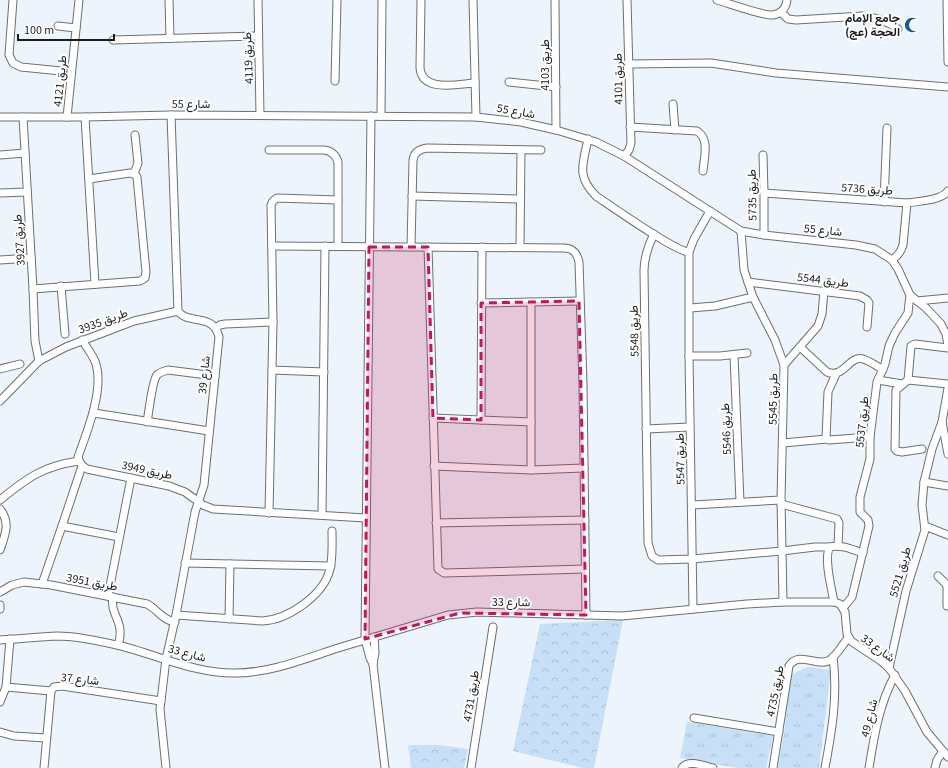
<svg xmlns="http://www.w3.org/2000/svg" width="948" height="768" font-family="'Source Sans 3',Vazirmatn,sans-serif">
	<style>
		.grass { fill: url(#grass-tufts) }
		.forest { fill: url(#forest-crowns) }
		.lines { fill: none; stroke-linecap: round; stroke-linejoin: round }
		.street-casing { stroke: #6a7076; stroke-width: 9 }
		.street { stroke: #fff; stroke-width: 7 }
		.marked { fill: #c2185b; fill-opacity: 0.2; stroke: #c2185b; stroke-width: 3; stroke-dasharray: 8 5; stroke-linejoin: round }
		.labels { text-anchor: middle; stroke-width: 4; stroke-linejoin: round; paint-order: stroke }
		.poi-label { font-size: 12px; font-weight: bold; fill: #1a1c1f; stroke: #fff; text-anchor: end }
		.street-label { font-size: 12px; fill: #1a1c1f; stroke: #fff }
	</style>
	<defs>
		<pattern id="grass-tufts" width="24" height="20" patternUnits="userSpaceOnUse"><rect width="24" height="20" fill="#c7e0f8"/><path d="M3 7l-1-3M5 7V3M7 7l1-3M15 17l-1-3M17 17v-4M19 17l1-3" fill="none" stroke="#aac0d4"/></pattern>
		<pattern id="forest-crowns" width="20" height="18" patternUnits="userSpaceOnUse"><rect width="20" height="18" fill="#c7e0f8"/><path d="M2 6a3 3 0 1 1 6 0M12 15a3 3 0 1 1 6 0" fill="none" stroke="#aac0d4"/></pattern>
	</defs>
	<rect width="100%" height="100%" fill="#edf4fb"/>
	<g class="grass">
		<polygon points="807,667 831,670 819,768 778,768 784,734 791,675"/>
		<polygon points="687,722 773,736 766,768 738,768 680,758"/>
	</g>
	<g class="forest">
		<polygon points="623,620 594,768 583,768 513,751 540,624"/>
		<polygon points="408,745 439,745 468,749 464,768 411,768"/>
	</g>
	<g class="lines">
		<g class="street-casing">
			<g id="street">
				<polyline points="13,0 9,55 13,63 21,67 71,72"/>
				<polyline points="169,0 170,38"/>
				<polyline points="258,0 260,115"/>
				<path d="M 421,0 L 420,67 C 421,93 458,84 475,83"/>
				<polyline points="473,0 476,117"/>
				<polyline points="555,0 556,130"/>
				<path d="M 717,0 C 728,3 763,16 773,15 C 781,14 786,8 787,0"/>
				<polyline points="947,0 948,62"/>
				<path d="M 781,12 L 788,19 L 796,20 L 862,16 C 876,17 887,21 898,29"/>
				<polyline points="58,26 76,28"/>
				<polyline points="113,40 258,36"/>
				<polyline points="629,64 711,63 776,73 948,87"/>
				<polyline points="335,81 337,0"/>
				<polyline points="509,82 556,87"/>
				<polyline points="673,104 675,130"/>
				<polyline points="371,116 365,639 370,658 373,664"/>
				<polyline points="381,116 382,0"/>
				<polyline points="0,117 85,117 171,115 476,117 521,122 556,130 596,142 624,156 741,231 764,235 856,245 875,249 892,260 898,269 910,295 926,308 941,324 946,334 948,345"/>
				<polyline points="23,117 33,289 35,341 39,361"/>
				<polyline points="67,117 79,0"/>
				<polyline points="85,117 95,284"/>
				<path d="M 630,127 L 697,131 C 710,139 704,158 703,171"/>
				<path d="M 588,139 C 583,164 576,176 596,196 C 611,206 676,252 689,252"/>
				<path d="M 269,150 L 324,150 C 332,151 336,155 338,162 L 338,246"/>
				<polyline points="0,155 25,153"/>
				<polyline points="763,155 764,193 764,235"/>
				<polyline points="624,156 629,150 631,143 627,0"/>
				<polyline points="134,174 138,163 135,135"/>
				<polyline points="0,193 27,192"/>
				<path d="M 764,193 L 907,203 C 919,201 940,201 948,191"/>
				<polyline points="412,196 520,199"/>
				<polyline points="884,202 887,128"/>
				<polyline points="741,231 744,270 753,297 775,340 784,365 781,500 783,602"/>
				<path d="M 654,234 C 648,246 644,257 644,271 L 648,543 L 652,556 L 658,560 L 692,559 L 782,551 L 815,547 L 830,547"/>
				<path d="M 272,246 L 564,248 C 573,248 577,253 579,262 L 583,384 L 586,615"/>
				<path d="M 411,247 L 413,160 C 414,153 419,149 427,148 L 541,150"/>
				<polyline points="428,247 438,569 444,573 585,569"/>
				<polyline points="520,247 521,150"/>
				<polyline points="0,260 31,258"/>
				<path d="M 892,260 C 898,256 901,252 903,245 L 907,203"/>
				<polyline points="748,282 860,296 867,300 869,303 867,327"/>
				<polyline points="61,286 65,334"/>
				<polyline points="33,289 140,281 145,278 146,272 137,177 134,174 130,173 89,179"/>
				<polyline points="917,301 948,298"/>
				<polyline points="481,303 579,301"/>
				<polyline points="690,308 715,306 753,297"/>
				<polyline points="216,328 220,325 225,324 273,322"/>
				<path d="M 82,340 C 87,348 93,355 96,364 C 104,390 87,432 78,457 C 79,463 82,466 87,469 L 169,486 L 185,492 L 203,505 L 213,509 L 366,518"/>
				<path d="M 800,347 L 827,372 C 844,379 849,355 863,359 C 870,361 877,366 883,370"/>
				<polyline points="734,355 740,502"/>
				<polyline points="689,356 720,356 747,353"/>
				<polyline points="784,365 818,326 822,314 824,291"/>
				<polyline points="0,369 20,364"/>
				<polyline points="272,370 324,372"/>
				<polyline points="836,374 828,392 826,438 829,440 870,437"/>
				<polyline points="878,380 902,384"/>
				<polyline points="908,380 948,384"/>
				<polyline points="948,388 942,422 948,454"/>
				<polyline points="0,401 39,361 66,347 134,321 178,311"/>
				<polyline points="94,413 209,431"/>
				<polyline points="433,418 531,422"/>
				<polyline points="481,420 482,247"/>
				<path d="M 147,422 C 149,412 152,381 157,375 C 160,372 164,371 168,370 L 215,376"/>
				<polyline points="646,429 690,427"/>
				<polyline points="783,443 827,439"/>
				<polyline points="922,449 902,452 897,451 895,449 896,390 908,380 911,346 915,344 948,348"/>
				<polyline points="434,466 531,470 584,468"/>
				<polyline points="531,470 531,302"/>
				<polyline points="924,482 948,486"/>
				<path d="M 0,500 C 27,478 43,466 79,461"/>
				<polyline points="781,504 837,519 839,523 838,546"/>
				<polyline points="692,505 781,500"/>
				<path d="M 0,509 C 11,523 5,535 0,550"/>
				<polyline points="269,513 273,322 271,205 273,201 277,198 338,200"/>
				<polyline points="322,515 325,246"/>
				<polyline points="436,523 585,520"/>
				<polyline points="62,526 82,466"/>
				<polyline points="925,526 948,535"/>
				<polyline points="185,563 331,566"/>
				<polyline points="938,576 948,586"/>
				<polyline points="42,584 62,526 119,537"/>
				<path d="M 0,592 L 12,585 L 24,582 L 51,585 L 147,604 C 157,609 162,620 175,622"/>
				<polyline points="108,596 131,478"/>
				<path d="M 113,597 C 109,615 126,621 118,645"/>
				<path d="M 834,602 C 832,590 823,557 830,547 C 841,544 853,550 863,553"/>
				<polyline points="0,605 0,609"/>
				<polyline points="947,606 947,585"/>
				<polyline points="843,608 852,597 869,526 868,520 860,512 860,497 870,459 870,437 877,382 885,364 889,346 895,333 908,313 910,295"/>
				<polyline points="693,609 689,356 689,252 694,239 710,211"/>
				<path d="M 176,615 L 262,621 C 288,620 324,595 330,569 C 333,557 332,543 332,531"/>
				<polyline points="229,619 230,564"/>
				<polyline points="374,637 375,653 373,664 385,768"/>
				<path d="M 0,640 C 19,639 38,637 58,636 C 78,636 98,641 117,645 C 155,654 196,674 235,673 C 270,673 304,659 338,648 C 374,637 411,626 448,615 L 477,612 L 622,616 L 747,604 L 783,602 L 834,602 L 840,604 L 845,612 L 847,634 L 851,641 L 881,661 L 889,668 L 905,691 L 927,732 L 948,757"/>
				<polyline points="889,668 906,591 925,530 922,505 924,482 932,449 942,422"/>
				<polyline points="6,687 51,691"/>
				<polyline points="0,702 6,687 10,639"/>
				<polyline points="694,718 779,732"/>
				<polyline points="0,732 14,736 46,738"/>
				<polyline points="44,768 51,691 54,687 62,686 161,701"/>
				<path d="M 166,768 L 160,709 L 166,659 L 176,615 L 195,512 L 204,485 L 219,337 C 218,334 217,330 215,328 C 207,316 186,323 178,311 L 171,115"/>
				<polyline points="471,768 493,627"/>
				<path d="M 682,768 C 688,759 704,766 713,768"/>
				<path d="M 773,768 L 789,666 C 799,650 818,668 830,660 C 837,655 843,644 848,638"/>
				<path d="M 825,768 C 832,730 838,696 833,657"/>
				<path d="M 869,768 C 874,737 879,704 895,675"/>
				<polyline points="935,768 937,760 943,751"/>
			</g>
		</g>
		<use href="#street" class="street"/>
	</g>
	<path class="marked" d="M 369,247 L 428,247 L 433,418 L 481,420 L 481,303 L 579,301 L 586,615 L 460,613 L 365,639 Z"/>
	<defs>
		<g id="mosque-bare" transform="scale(1.2)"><path d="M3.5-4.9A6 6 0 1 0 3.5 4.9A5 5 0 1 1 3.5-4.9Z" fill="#1a5b90" stroke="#fff" stroke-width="2.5" paint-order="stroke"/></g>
	</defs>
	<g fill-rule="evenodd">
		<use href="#mosque-bare" x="912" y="25"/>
	</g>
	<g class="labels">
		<g class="poi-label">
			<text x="900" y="22">جامع الإمام<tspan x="900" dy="14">الحجة (عج)</tspan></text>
		</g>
		<g class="street-label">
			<text transform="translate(248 58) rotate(-92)" y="4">طريق 4119</text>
			<text transform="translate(545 65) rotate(-90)" y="4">طريق 4103</text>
			<text transform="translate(618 79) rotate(-91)" y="4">طريق 4101</text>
			<text transform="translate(60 81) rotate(-84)" y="4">طريق 4121</text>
			<text x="191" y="108">شارع 55</text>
			<text transform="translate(516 111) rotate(10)" y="4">شارع 55</text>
			<text transform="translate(867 189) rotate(4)" y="4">طريق 5736</text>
			<text transform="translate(752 195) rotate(-91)" y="4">طريق 5735</text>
			<text transform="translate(823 230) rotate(6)" y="4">شارع 55</text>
			<text transform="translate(19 240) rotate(-94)" y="4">طريق 3927</text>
			<text transform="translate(823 280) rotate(7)" y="4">طريق 5544</text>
			<text transform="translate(103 321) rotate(-20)" y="4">طريق 3935</text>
			<text transform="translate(634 331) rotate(-91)" y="4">طريق 5548</text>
			<text transform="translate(204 375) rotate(-84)" y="4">شارع 39</text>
			<text transform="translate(773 399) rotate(-89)" y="4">طريق 5545</text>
			<text transform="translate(862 422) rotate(-84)" y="4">طريق 5537</text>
			<text transform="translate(726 429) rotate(-92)" y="4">طريق 5546</text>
			<text transform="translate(680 459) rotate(-91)" y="4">طريق 5547</text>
			<text transform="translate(147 470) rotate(12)" y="4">طريق 3949</text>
			<text transform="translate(900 572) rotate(-74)" y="4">طريق 5521</text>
			<text transform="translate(92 582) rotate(11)" y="4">طريق 3951</text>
			<text transform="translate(511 602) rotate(1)" y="4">شارع 33</text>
			<text transform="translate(878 648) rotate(36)" y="4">شارع 33</text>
			<text transform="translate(187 653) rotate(15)" y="4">شارع 33</text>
			<text transform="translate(80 679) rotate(6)" y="4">شارع 37</text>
			<text transform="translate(775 691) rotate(-79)" y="4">طريق 4735</text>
			<text transform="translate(471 696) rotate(-81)" y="4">طريق 4731</text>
			<text transform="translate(869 718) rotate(-76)" y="4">شارع 49</text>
		</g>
	</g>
	<path d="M18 34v6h96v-6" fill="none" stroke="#1a1c1f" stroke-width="2"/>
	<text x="24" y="34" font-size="12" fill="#1a1c1f" stroke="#ffffff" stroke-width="3" paint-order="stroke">100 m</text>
</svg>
